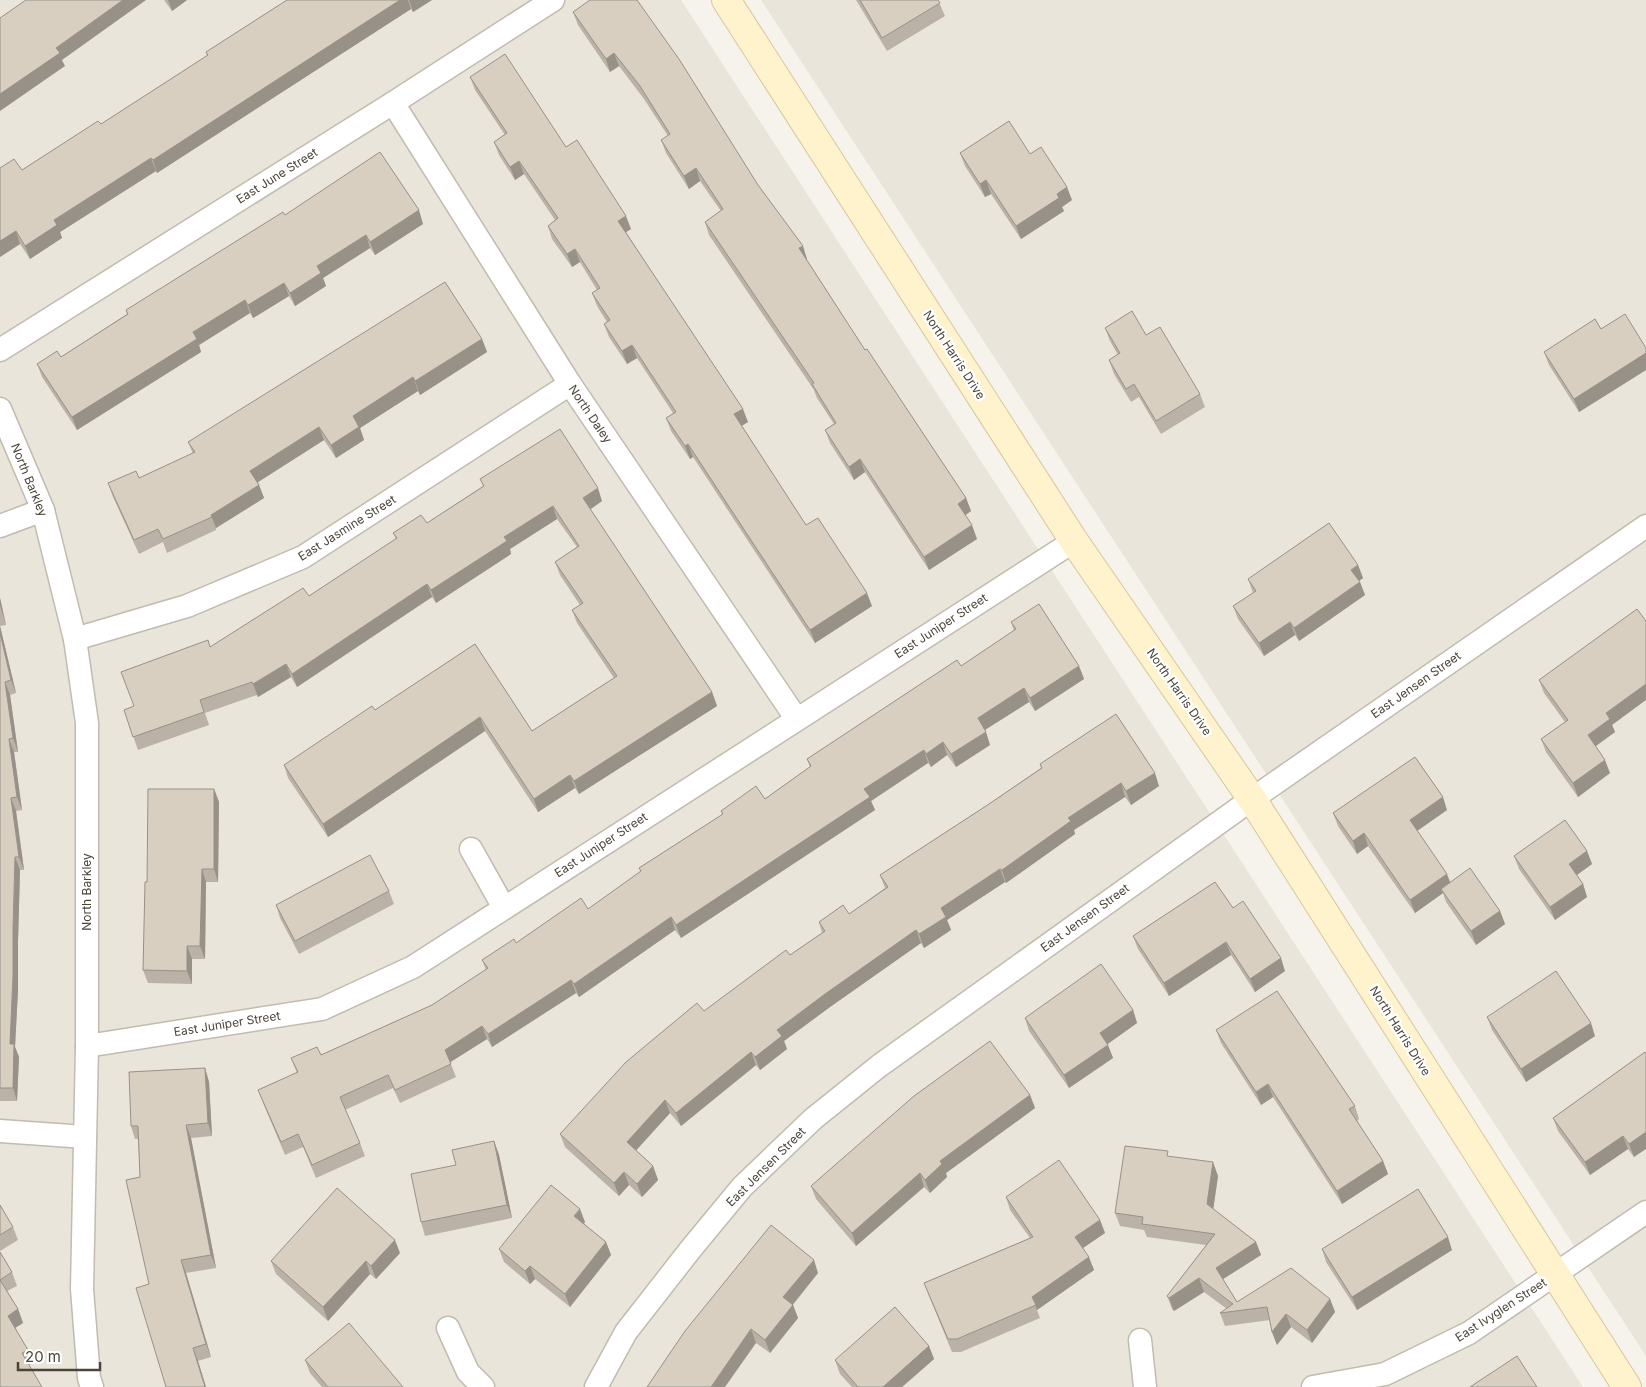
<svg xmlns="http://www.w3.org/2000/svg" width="1646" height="1387" font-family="Inter,sans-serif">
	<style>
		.residential { fill: #eae5da }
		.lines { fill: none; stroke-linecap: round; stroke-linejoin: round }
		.street-casing { stroke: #c2bbae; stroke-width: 25 }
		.secondary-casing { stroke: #d6c79b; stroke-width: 30 }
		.street { stroke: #fff; stroke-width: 22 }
		.secondary { stroke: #fff3cd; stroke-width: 28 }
		.wall { fill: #bab2a6 }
		.shaded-wall { fill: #979187 }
		.building { fill: #d8cfc1; stroke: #979187 }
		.labels { text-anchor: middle; stroke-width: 4.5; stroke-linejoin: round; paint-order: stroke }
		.street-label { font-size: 12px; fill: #4b4439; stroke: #fff }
	</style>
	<rect width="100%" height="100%" fill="#f6f3ec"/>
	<g class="residential">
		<polygon points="0,0 681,0 1583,1387 0,1387"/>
		<polygon points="761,0 1646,0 1646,1356"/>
	</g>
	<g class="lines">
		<g class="street-casing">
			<g id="street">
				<polyline points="393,103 570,384 796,718"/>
				<polyline points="0,350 393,103 553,0"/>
				<polyline points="0,409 43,510 75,639 87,723 87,1046 82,1289 89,1378 92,1387"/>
				<polyline points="0,526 43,510"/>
				<polyline points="75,639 187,606 303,557 570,384"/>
				<polyline points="471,849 504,908"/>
				<polyline points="87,1046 322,1009 413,967 1074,541"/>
				<polyline points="0,1131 85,1137"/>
				<polyline points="448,1328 468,1372 483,1387"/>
				<polyline points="1140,1340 1145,1387"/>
				<polyline points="596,1387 626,1332 690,1250 742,1187 813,1119 879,1066 1252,799 1646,526"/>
				<polyline points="1313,1387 1385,1374 1469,1333 1646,1212"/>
			</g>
		</g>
		<g class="secondary-casing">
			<polyline id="secondary" points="726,0 1074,541 1252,799 1627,1387"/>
		</g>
		<use href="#street" class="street"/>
		<use href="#secondary" class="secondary"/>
	</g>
	<g class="wall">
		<polygon points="164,0 187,0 172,11"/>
		<polygon points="287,0 432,0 413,12 411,9 157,173 156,171 60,232 62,238 30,259 20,244 0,257 22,170 101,124 207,56 206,52"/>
		<polygon points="856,0 938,0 945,16 887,51"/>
		<polygon points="573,12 758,185 807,259 807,260 865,350 966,498 971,511 965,515 977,539 929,570 865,472 854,480 830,443 825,430 834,424 817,398 814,390 709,235 705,222 721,211 700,181 689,189 666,153 661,140 668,136 644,99 619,66 610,72 578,25"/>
		<polygon points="470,77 566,147 631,229 626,232 748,422 742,426 806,525 872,606 815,643 693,457 690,459 671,431 666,418 673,413 637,358 627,364 609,337 604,324 607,322 597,306 592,293 597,290 580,262 572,267 552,239 548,226 555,220 524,174 515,180 499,155 494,142 505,135 475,90"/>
		<polygon points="960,153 1030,154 1072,200 1062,207 1064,211 1021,239 991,194 985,197 965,166"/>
		<polygon points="285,215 423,224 375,255 370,248 323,278 326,286 295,306 289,296 253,318 250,313 199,345 201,352 77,430 42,377 37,364 61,357 127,314 126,310"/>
		<polygon points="1105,328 1146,335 1200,394 1205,407 1161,434 1139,397 1131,402 1114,374 1109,360 1118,355 1110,341"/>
		<polygon points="1601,329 1646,348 1646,370 1579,412 1549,365 1544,352"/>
		<polygon points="482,339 487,352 420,395 418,391 360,428 364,440 336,458 324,440 258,482 264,498 216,528 216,530 167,553 163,542 139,554 113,497 108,483 139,478 193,454 188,442"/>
		<polygon points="480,479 602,501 590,509 712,692 717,706 579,794 575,788 538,812 485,731 328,837 288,778 284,765 375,710 475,644 532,731 614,678 577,623 572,610 580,605 560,575 555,562 577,547 557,519 510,549 511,554 436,603 432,597 297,687 291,677 258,697 257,695 205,713 209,725 138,750 124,710 134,706 210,647 309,596 396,539 393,533 427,523 483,486"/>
		<polygon points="1358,565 1363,578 1359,581 1365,595 1299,641 1295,635 1264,656 1238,619 1233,606 1253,593 1248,579"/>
		<polygon points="0,598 6,625 0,626 16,693 10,695 18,752 14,752 22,810 16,811 24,870 20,870 18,941 18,990 15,1047 19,1057 17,1101 0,1101"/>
		<polygon points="1011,622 1079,666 1084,679 1035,711 1029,702 985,730 990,745 956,767 947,755 931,767 928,763 871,801 875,810 681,938 675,930 579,997 576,993 492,1047 487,1039 450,1062 456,1077 400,1103 393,1088 345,1110 360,1143 365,1156 316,1178 303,1147 285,1155 263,1103 258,1090 297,1073 291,1058 321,1055 432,1005 486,970 482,960 588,909 641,872 639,868 722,815 721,811 765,799 810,767 807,759 961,666 1014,631"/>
		<polygon points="1539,680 1612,725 1615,732 1596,746 1610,773 1578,797 1546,752 1541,739 1565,722 1544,693"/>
		<polygon points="1040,764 1159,786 1131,805 1125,797 1074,830 1075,834 1006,883 1005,882 947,920 951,930 924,948 921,943 830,1007 784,1041 787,1049 760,1070 756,1065 681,1126 670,1113 636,1150 653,1166 658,1180 642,1197 629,1185 619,1196 565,1147 560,1134 704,1011 790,955 822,933 819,922 849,914 885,888 880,875 986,806 1041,768"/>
		<polygon points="214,789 219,802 218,882 206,882 205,959 192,959 192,984 148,983 143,970 147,882"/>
		<polygon points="1447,810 1417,831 1450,882 1500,911 1505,924 1476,945 1446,902 1443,893 1415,913 1368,846 1357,854 1338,826 1333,813"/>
		<polygon points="1587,851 1592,864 1577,875 1583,884 1587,897 1555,920 1519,869 1514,856"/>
		<polygon points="389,891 394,904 299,954 280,918 276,905"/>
		<polygon points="1233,908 1285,971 1255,992 1231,955 1169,996 1138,949 1133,936"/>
		<polygon points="1133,1010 1137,1023 1107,1044 1113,1058 1069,1088 1029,1031 1025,1018"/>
		<polygon points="1487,1017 1595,1036 1526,1082 1492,1030"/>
		<polygon points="1216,1030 1355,1106 1359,1119 1357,1121 1383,1161 1388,1174 1342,1204 1273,1097 1261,1105 1221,1043"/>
		<polygon points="1645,1052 1634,1157 1628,1149 1590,1175 1558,1131 1553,1118"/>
		<polygon points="205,1068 209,1082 212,1136 191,1138 216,1268 186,1273 211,1357 198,1361 206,1387 166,1387 149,1284 140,1177 138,1139 135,1139 131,1126"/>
		<polygon points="1030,1095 1035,1108 946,1173 947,1177 930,1193 924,1187 856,1246 816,1199 811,1186"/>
		<polygon points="494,1141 499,1155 512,1218 425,1236 421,1222 456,1165"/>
		<polygon points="1170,1156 1218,1176 1213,1209 1256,1242 1261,1255 1223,1279 1237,1302 1330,1299 1335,1312 1312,1343 1291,1327 1277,1345 1272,1332 1270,1320 1225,1326 1220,1313 1227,1309 1204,1292 1174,1311 1172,1309 1167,1296 1206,1245 1147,1237 1144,1230 1120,1226 1115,1213"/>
		<polygon points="1006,1197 1100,1220 1105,1233 1083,1248 1094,1270 1037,1310 1040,1318 961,1352 952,1352 929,1296 924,1283 1030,1238 1010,1210"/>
		<polygon points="0,1205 13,1227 18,1240 0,1251"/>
		<polygon points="585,1222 584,1224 606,1242 611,1255 570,1307 535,1279 530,1284 504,1262 499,1249"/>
		<polygon points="1322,1249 1452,1250 1357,1310 1326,1262"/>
		<polygon points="0,1252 12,1272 17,1286 7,1291 18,1309 23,1323 15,1328 28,1350 32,1363 0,1387"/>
		<polygon points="400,1253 376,1279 370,1274 328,1321 276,1274 271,1261"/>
		<polygon points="818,1273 793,1305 798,1318 770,1353 756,1343 647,1387"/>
		<polygon points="929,1346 934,1359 902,1387 852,1387 840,1374 835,1360"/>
		<polygon points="305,1360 403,1387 322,1387 310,1373"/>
	</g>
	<g class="shaded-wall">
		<polygon points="123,0 146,0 62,60 65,66 0,111 0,94 56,48"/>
		<polygon points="168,0 187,0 172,11"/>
		<polygon points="400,0 408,0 411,9 157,173 153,160"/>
		<polygon points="409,0 432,0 413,12"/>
		<polygon points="614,53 619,66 610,72 606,59"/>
		<polygon points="151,158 156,171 60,232 62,238 30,259 25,246 54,220"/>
		<polygon points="519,161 524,174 515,180 510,167"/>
		<polygon points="696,168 700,181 689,189 684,176"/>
		<polygon points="986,180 991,194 985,197 980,184"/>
		<polygon points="1067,187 1072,200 1062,207 1064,211 1021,239 1016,226 1057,194"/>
		<polygon points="419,210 423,224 375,255 370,242"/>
		<polygon points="626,216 631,229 623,234 618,221"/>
		<polygon points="16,231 20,244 0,257 0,241"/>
		<polygon points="366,235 370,248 323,278 326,286 295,306 290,293 317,266"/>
		<polygon points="803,246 807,259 804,262 799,248"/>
		<polygon points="575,249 580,262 572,267 567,254"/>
		<polygon points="284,283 289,296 253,318 248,305"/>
		<polygon points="245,300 250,313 199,345 201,352 77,430 72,417 193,332"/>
		<polygon points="482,339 487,352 420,395 415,381"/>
		<polygon points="632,345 637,358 627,364 622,351"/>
		<polygon points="1646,353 1646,370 1579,412 1574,399"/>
		<polygon points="413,377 418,391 360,428 364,440 336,458 331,445 353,416"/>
		<polygon points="743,409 748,422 739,427 734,414"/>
		<polygon points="319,427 324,440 255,484 250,471"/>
		<polygon points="688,444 693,457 690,459 685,446"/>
		<polygon points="860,459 865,472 854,480 849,467"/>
		<polygon points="259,485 264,498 216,528 211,515"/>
		<polygon points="598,488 602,501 588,511 583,498"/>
		<polygon points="966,498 971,511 963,517 958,504"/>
		<polygon points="553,506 557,519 510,549 511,554 436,603 431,590 504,537"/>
		<polygon points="972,525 977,539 929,570 924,557"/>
		<polygon points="1358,565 1363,578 1356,583 1351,570"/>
		<polygon points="1360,582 1365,595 1299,641 1294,628"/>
		<polygon points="427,584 432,597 297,687 292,674"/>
		<polygon points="867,593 872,606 815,643 810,630"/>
		<polygon points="0,598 6,625 0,605"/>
		<polygon points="1290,622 1295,635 1264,656 1259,643"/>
		<polygon points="0,626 16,693 11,680 0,633"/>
		<polygon points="286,664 291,677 258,697 253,684"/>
		<polygon points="1079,666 1084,679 1035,711 1030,698"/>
		<polygon points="5,682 10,695 18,752 13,738"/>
		<polygon points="1646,684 1646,700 1612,725 1615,732 1593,748 1588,735 1606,713"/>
		<polygon points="1024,688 1029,702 983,731 978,718"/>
		<polygon points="712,692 717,706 579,794 574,781"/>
		<polygon points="480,717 485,731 328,837 323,824"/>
		<polygon points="986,732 990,745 956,767 951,754"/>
		<polygon points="9,739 14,752 22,810 17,797"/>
		<polygon points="943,742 947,755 931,767 926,754"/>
		<polygon points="924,750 928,763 871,801 875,810 681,938 676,925 864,789"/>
		<polygon points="1605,760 1610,773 1578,797 1573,783"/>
		<polygon points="1155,773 1159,786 1131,805 1126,791"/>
		<polygon points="570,775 575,788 538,812 534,799"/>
		<polygon points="1121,783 1125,797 1074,830 1075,834 1006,883 1002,870 1068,818"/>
		<polygon points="214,789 219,802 218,882 214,869"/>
		<polygon points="1443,797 1447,810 1414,833 1410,820"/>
		<polygon points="11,798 16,811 24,870 19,857"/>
		<polygon points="1364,833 1368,846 1357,854 1353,841"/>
		<polygon points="1587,851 1592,864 1574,877 1569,864"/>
		<polygon points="15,857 20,870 18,941 18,990 15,1047 19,1057 17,1101 13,1088 10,1044"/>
		<polygon points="202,869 206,882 205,959 200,946"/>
		<polygon points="1000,869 1005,882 947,920 951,930 924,948 919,934 941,908"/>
		<polygon points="1447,874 1452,887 1441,889 1443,893 1415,913 1410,900"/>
		<polygon points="1583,884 1587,897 1555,920 1550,907"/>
		<polygon points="1500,911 1505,924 1476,945 1471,931"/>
		<polygon points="671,917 675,930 579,997 574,984"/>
		<polygon points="916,930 921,943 830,1007 784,1041 787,1049 760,1070 755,1057 777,1030 825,994"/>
		<polygon points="1226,942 1231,955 1169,996 1164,983"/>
		<polygon points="187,946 192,959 192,984 187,971"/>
		<polygon points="1281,958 1285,971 1255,992 1250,979"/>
		<polygon points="571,980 576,993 492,1047 488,1034"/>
		<polygon points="1133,1010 1137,1023 1105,1046 1100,1033"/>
		<polygon points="1591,1023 1595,1036 1526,1082 1521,1069"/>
		<polygon points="482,1026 487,1039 449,1063 445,1050"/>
		<polygon points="1108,1045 1113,1058 1069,1088 1064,1075"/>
		<polygon points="751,1052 756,1065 681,1126 676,1113"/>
		<polygon points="205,1068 209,1082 212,1136 208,1123"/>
		<polygon points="1268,1084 1273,1097 1261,1105 1256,1092"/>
		<polygon points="1030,1095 1035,1108 946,1173 947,1177 930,1193 925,1180 940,1161"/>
		<polygon points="665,1100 670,1113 632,1155 627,1142"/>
		<polygon points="186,1125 191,1138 216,1268 211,1255"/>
		<polygon points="1646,1132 1646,1149 1634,1157 1629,1144"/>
		<polygon points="1623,1136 1628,1149 1590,1175 1585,1162"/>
		<polygon points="494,1141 499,1155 512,1218 507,1205"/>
		<polygon points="1383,1161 1388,1174 1342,1204 1337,1191"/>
		<polygon points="1213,1162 1218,1176 1212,1218 1207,1204"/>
		<polygon points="653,1166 658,1180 642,1197 637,1184"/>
		<polygon points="624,1172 629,1185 619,1196 614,1183"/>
		<polygon points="920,1173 924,1187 856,1246 852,1233"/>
		<polygon points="580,1209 585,1222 579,1230 574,1216"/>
		<polygon points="1100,1220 1105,1233 1080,1250 1075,1237"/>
		<polygon points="1448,1237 1452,1250 1357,1310 1352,1297"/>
		<polygon points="395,1240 400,1253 376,1279 371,1266"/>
		<polygon points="606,1242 611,1255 570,1307 565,1294"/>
		<polygon points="1256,1242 1261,1255 1220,1281 1216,1268"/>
		<polygon points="1089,1257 1094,1270 1037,1310 1032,1297"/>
		<polygon points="181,1260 186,1273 211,1357 206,1344"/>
		<polygon points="814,1260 818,1273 788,1310 783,1297"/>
		<polygon points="366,1261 370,1274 328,1321 323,1307"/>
		<polygon points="530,1266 535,1279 530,1284 525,1271"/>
		<polygon points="1199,1278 1204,1292 1174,1311 1169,1298"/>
		<polygon points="1330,1299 1335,1312 1312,1343 1307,1330"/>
		<polygon points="793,1305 798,1318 770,1353 765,1340"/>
		<polygon points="18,1309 23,1323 13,1329 8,1316"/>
		<polygon points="1286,1314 1291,1327 1277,1345 1272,1332"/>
		<polygon points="751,1329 756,1343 725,1387 711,1387"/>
		<polygon points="929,1346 934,1359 902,1387 883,1387"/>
		<polygon points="193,1348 198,1361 206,1387 205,1387"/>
	</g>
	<g class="building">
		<polygon points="26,0 123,0 56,48 60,53 0,94 0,18"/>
		<polygon points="287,0 400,0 153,160 151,158 54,220 57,225 25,246 16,231 0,241 0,168 14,159 22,170 98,121 101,124 208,55 206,52"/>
		<polygon points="590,0 637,0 679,59 758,185 803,246 799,248 865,350 867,349 966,498 958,504 972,525 924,557 860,459 849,467 825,430 836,423 812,384 814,383 705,222 723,209 696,168 684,176 661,140 670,134 640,86 614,53 606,59 573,12"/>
		<polygon points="860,0 938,0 940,3 882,38"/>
		<polygon points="505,54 566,147 577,140 626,216 618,221 743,409 734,414 806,525 818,518 867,593 810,630 688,444 685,446 666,418 676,412 632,345 622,351 604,324 610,320 592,293 600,288 575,249 567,254 548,226 558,218 519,161 510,167 494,142 507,133 470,77"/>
		<polygon points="1009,121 1030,154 1041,147 1067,187 1057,194 1059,198 1016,226 986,180 980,184 960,153"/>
		<polygon points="380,152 419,210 370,242 366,235 317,266 321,273 290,293 284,283 248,305 245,300 193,332 197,339 72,417 37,364 57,351 61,357 128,314 126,310 283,212 285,215"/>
		<polygon points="445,282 482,339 415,381 413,377 353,416 359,427 331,445 319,427 250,471 259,485 211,515 212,517 163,539 158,529 134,540 108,483 136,471 139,478 195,452 188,442"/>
		<polygon points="1132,311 1146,335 1160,327 1200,394 1156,421 1134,384 1126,389 1109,360 1120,353 1105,328"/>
		<polygon points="1625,314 1646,348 1646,353 1574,399 1544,352 1595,319 1601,329"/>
		<polygon points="560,429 598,488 583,498 712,692 574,781 570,775 534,799 480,717 323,824 284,765 372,706 375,710 475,644 532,731 617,676 572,610 583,603 555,562 579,546 553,506 504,537 507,541 431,590 427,584 292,674 286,664 253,684 252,682 200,700 204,712 133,737 124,710 134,706 121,672 208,640 210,647 303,588 309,596 397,538 393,533 421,515 427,523 484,486 480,479"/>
		<polygon points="1329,523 1358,565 1351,570 1360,582 1294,628 1290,622 1259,643 1233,606 1256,591 1248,579"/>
		<polygon points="1039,604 1079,666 1030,698 1024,688 978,718 986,732 951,754 943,742 926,754 924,750 864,789 870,797 676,925 671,917 574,984 571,980 488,1034 482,1026 445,1050 451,1064 395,1090 388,1075 340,1097 360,1143 312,1165 298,1134 281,1142 258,1090 298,1072 291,1058 317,1047 321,1055 432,1005 488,968 482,960 514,939 516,943 581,898 588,909 641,871 639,868 723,814 721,811 756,786 765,799 811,766 807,759 957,660 961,666 1016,629 1011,622"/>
		<polygon points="1637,609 1646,621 1646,684 1606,713 1610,719 1588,735 1605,760 1573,783 1541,739 1568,720 1539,680"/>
		<polygon points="0,633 11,680 5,682 13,738 9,739 17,797 11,798 19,857 15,857 13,928 13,977 10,1044 14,1044 13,1088 0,1088"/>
		<polygon points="1116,714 1155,773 1126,791 1121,783 1068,818 1071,821 1002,870 1000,869 941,908 946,917 919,934 916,930 825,994 777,1030 782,1036 755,1057 751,1052 676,1113 665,1100 627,1142 653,1166 637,1184 624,1172 614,1183 560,1134 626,1062 697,1003 704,1011 786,950 790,955 825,931 819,922 843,905 849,914 888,887 880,875 986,806 1042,768 1040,764"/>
		<polygon points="1415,757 1443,797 1410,820 1447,874 1410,900 1364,833 1353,841 1333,813"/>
		<polygon points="148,789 214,789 214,869 202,869 200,946 187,946 187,971 143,970 145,882 147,882"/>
		<polygon points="1565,820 1587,851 1569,864 1583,884 1550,907 1514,856"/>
		<polygon points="370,855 389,891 295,941 276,905"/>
		<polygon points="1470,868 1500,911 1471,931 1441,889"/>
		<polygon points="1215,882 1233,908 1243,901 1281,958 1250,979 1226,942 1164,983 1133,936"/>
		<polygon points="1101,964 1133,1010 1100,1033 1108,1045 1064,1075 1025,1018"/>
		<polygon points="1556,971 1591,1023 1521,1069 1487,1017"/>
		<polygon points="1277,991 1355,1106 1349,1109 1383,1161 1337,1191 1268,1084 1256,1092 1216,1030"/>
		<polygon points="990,1041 1030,1095 940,1161 942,1164 925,1180 920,1173 852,1233 811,1186 914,1096"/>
		<polygon points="1645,1052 1646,1054 1646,1132 1629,1144 1623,1136 1585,1162 1553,1118"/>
		<polygon points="205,1068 208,1123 186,1125 211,1255 181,1260 206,1344 193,1348 205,1387 166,1387 136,1288 149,1284 126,1180 140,1177 138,1126 131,1126 129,1072"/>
		<polygon points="494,1141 507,1205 421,1222 411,1174 456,1165 452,1150"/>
		<polygon points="1125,1146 1168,1151 1167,1156 1213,1162 1207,1204 1256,1242 1216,1268 1237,1302 1291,1268 1330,1299 1307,1330 1286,1314 1272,1332 1267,1307 1220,1313 1233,1304 1199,1278 1169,1298 1167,1296 1215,1234 1142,1224 1143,1217 1115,1213"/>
		<polygon points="1059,1160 1100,1220 1075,1237 1089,1257 1032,1297 1036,1305 957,1339 948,1339 924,1283 1033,1237 1006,1197"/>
		<polygon points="551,1185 580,1209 574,1216 606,1242 565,1294 530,1266 525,1271 499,1249"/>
		<polygon points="337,1188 395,1240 371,1266 366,1261 323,1307 271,1261"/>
		<polygon points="1418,1189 1448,1237 1352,1297 1322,1249"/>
		<polygon points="0,1205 13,1227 0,1235"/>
		<polygon points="771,1225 814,1260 783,1297 793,1305 765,1340 751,1329 711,1387 647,1387 685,1331"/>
		<polygon points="0,1252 12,1272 0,1280 18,1309 8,1316 28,1350 22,1353 42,1387 0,1387"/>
		<polygon points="895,1307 929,1346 883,1387 858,1387 835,1360"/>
		<polygon points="349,1323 403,1387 328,1387 305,1360"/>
		<polygon points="1517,1356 1537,1387 1470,1387"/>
	</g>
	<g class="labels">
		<g class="street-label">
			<text transform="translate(277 176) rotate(-32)" y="4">East June Street</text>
			<text transform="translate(954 355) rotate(57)" y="4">North Harris Drive</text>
			<text transform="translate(590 414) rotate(56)" y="4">North Daley</text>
			<text transform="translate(29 480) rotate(68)" y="4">North Barkley</text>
			<text transform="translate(347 528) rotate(-32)" y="4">East Jasmine Street</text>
			<text transform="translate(941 626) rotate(-33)" y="4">East Juniper Street</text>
			<text transform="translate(1416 685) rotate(-35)" y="4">East Jensen Street</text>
			<text transform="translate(1179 692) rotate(55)" y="4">North Harris Drive</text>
			<text transform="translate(601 845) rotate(-33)" y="4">East Juniper Street</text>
			<text transform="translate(87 892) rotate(-90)" y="4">North Barkley</text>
			<text transform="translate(1085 918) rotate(-36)" y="4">East Jensen Street</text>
			<text transform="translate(227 1024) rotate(-9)" y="4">East Juniper Street</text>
			<text transform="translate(1400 1031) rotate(58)" y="4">North Harris Drive</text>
			<text transform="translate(766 1167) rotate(-45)" y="4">East Jensen Street</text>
			<text transform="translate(1501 1310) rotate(-33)" y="4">East Ivyglen Street</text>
		</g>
	</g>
	<path d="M18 1362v8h82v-8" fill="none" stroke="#4b4439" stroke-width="2.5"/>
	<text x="25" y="1362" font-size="15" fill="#4b4439" stroke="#ffffff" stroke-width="4" paint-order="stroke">20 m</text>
</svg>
